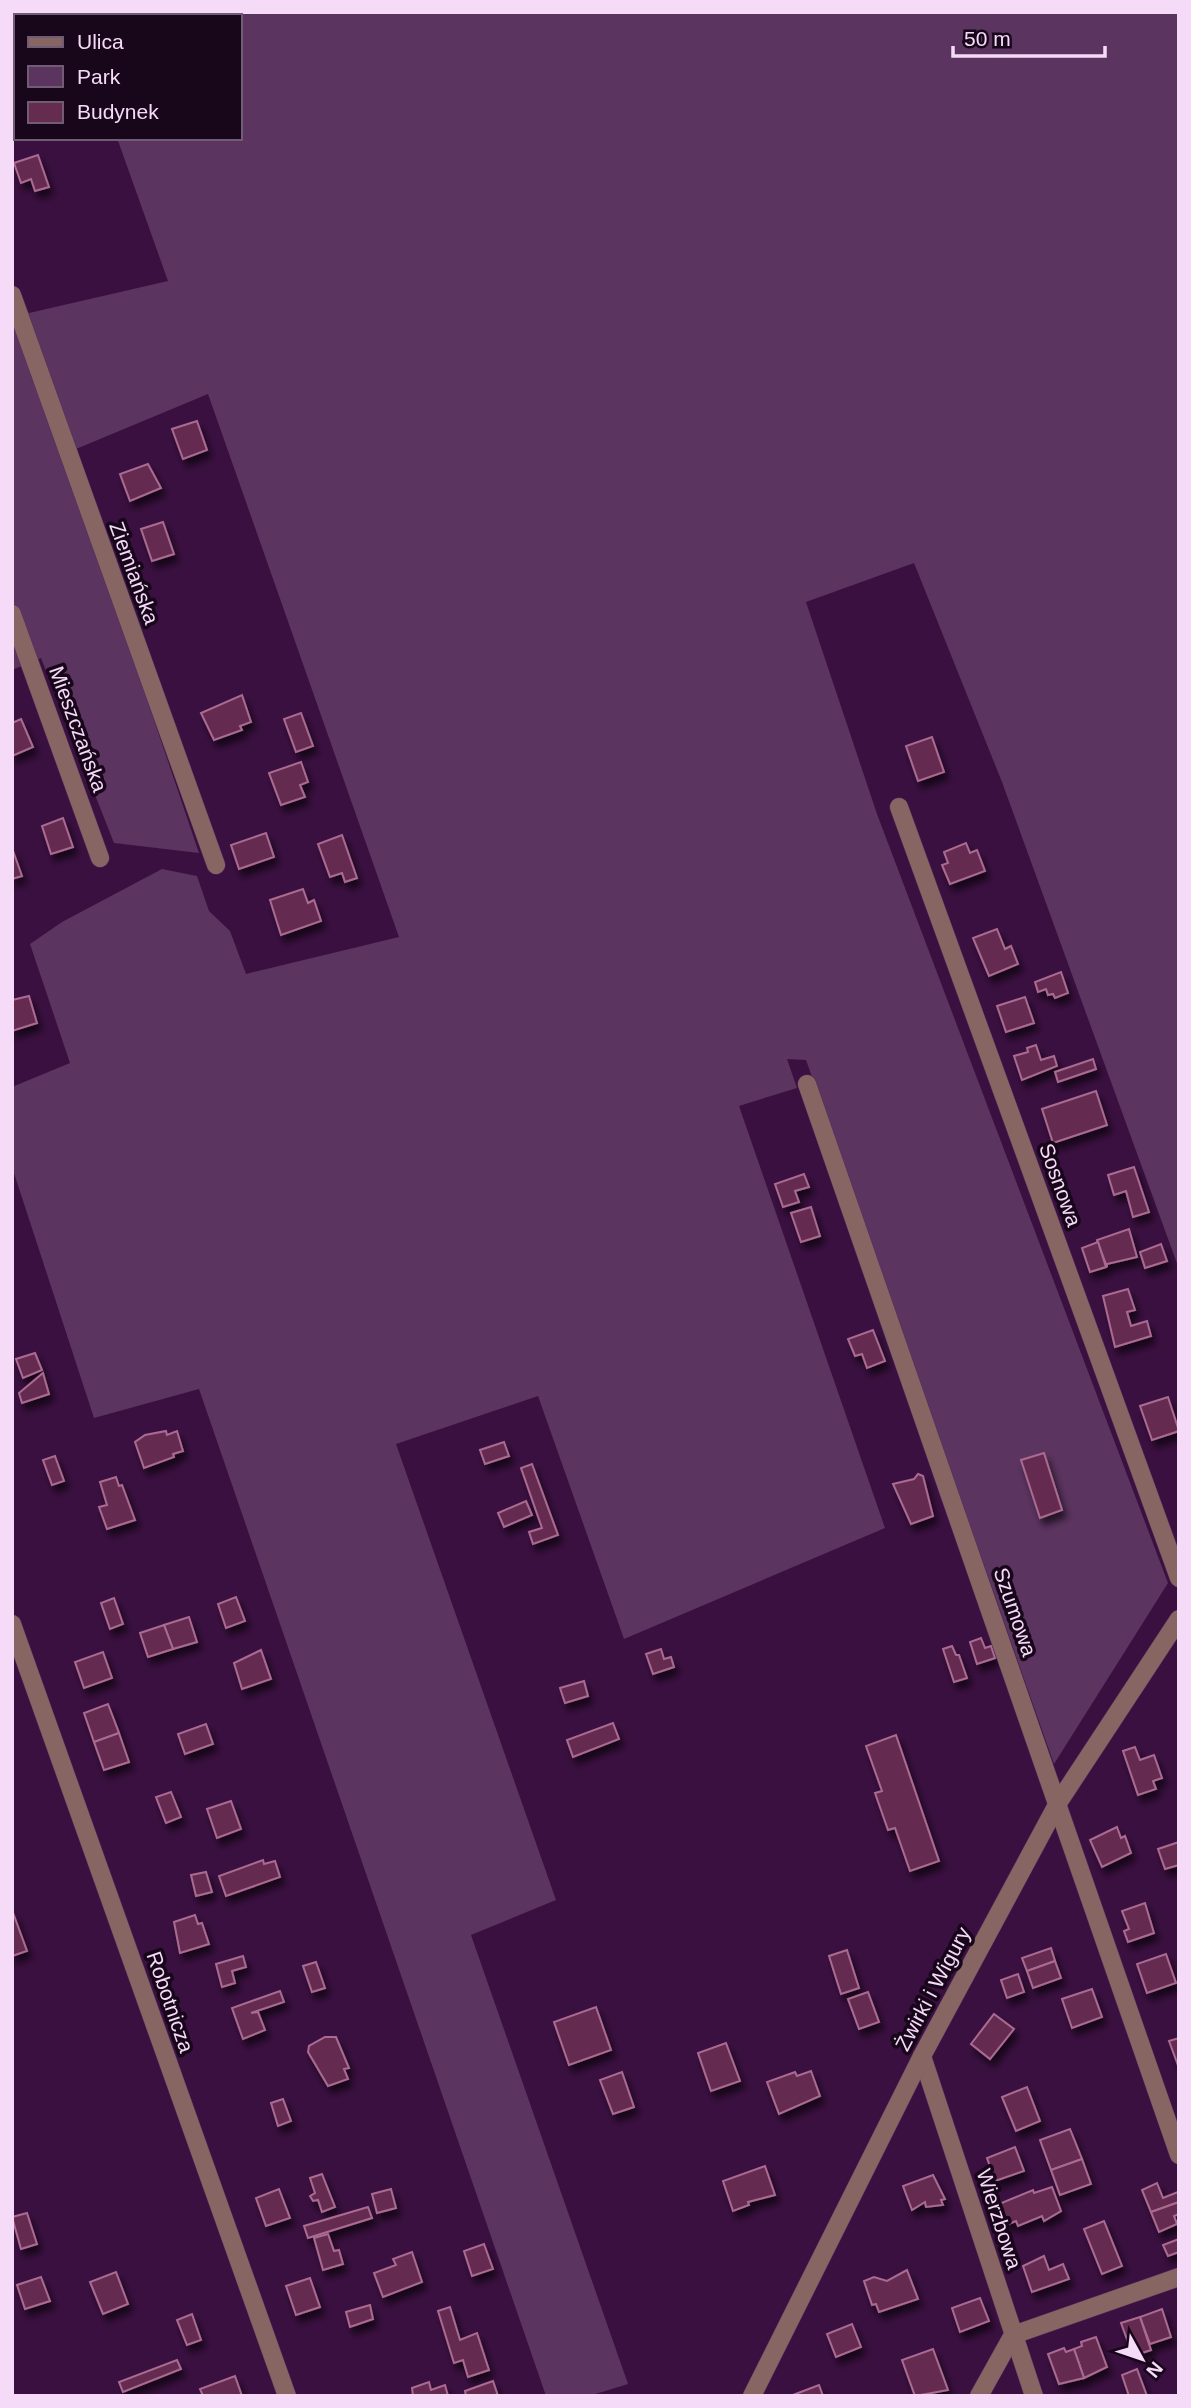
<svg xmlns="http://www.w3.org/2000/svg" width="1191" height="2408" font-family="Arial,sans-serif">
	<style>
		.green { fill: #5b3460 }
		.building { fill: #652c50; stroke: #aa6b91; stroke-width: 2; filter: url(#shadow) }
		.lines { fill: none; stroke-linecap: round; stroke-linejoin: round }
		.minor-casing { stroke: #58305d; stroke-width: 19 }
		.minor { stroke: #866563; stroke-width: 18 }
		.labels { text-anchor: middle; stroke-width: 7; stroke-linejoin: round; paint-order: stroke }
		.street-label { font-size: 21px; fill: #f5dbf8; stroke: #18071a }
	</style>
	<defs>
		<filter id="shadow"><feDropShadow dx="4" dy="7" stdDeviation="3.5" flood-color="#0009"/></filter>
	</defs>
	<rect width="100%" height="100%" fill="#3a1040"/>
	<polygon class="green" points="72,12 1179,12 1179,1269 1002,782 914,563 806,602 877,814 1168,1583 1054,1764 806,1060 787,1059 797,1088 739,1106 885,1528 624,1639 538,1396 396,1444 556,1900 471,1935 628,2384 589,2396 546,2396 199,1389 94,1418 12,1167 12,1087 70,1063 30,944 62,922 162,869 197,876 209,911 230,931 246,974 399,937 208,394 64,454 199,853 114,843 41,658 12,670 12,284 29,313 168,281 117,138 240,138 240,16 73,16"/>
	<g class="building">
		<polygon points="38,155 49,187 35,191 31,179 21,183 14,163"/>
		<polygon points="197,421 207,450 183,459 172,429"/>
		<polygon points="148,464 161,488 130,501 120,474"/>
		<polygon points="163,522 174,554 152,561 141,529"/>
		<polygon points="242,695 251,722 240,726 242,730 214,740 201,713"/>
		<polygon points="301,713 313,746 296,752 284,719"/>
		<polygon points="21,719 33,747 12,756 12,723"/>
		<polygon points="932,737 944,772 918,781 906,746"/>
		<polygon points="301,762 308,782 300,785 305,797 281,805 269,773"/>
		<polygon points="63,818 73,847 51,854 42,826"/>
		<polygon points="266,833 274,857 239,869 231,845"/>
		<polygon points="342,835 357,878 345,882 342,873 330,877 318,844"/>
		<polygon points="966,843 970,853 977,850 985,871 950,884 942,865 948,863 944,852"/>
		<polygon points="12,848 22,876 12,879"/>
		<polygon points="303,889 308,903 314,900 321,921 281,935 270,900"/>
		<polygon points="997,929 1005,949 1011,946 1018,964 989,976 973,938"/>
		<polygon points="1061,972 1068,993 1055,998 1053,994 1048,995 1046,989 1038,992 1035,982"/>
		<polygon points="29,996 37,1023 12,1031 12,1000"/>
		<polygon points="1025,997 1034,1023 1006,1032 997,1006"/>
		<polygon points="1036,1045 1041,1060 1054,1056 1057,1066 1022,1080 1014,1056 1028,1052 1027,1048"/>
		<polygon points="1093,1059 1096,1069 1058,1082 1055,1072"/>
		<polygon points="1096,1091 1107,1125 1053,1143 1042,1109"/>
		<polygon points="1134,1167 1149,1212 1133,1217 1126,1191 1114,1195 1108,1175"/>
		<polygon points="804,1174 809,1187 795,1191 799,1202 783,1207 775,1184"/>
		<polygon points="811,1207 820,1236 801,1242 791,1213"/>
		<polygon points="1129,1229 1137,1257 1107,1264 1107,1267 1097,1240"/>
		<polygon points="1098,1242 1106,1267 1090,1272 1082,1248"/>
		<polygon points="1161,1244 1167,1261 1145,1268 1140,1252"/>
		<polygon points="1128,1289 1135,1310 1127,1312 1131,1326 1147,1321 1151,1336 1115,1347 1103,1296"/>
		<polygon points="873,1330 885,1361 867,1368 862,1354 855,1356 848,1339"/>
		<polygon points="35,1353 42,1370 23,1378 16,1359"/>
		<polygon points="43,1373 49,1394 22,1403 19,1393"/>
		<polygon points="1168,1397 1179,1431 1152,1440 1140,1406"/>
		<polygon points="166,1431 167,1435 177,1431 183,1451 173,1454 174,1457 144,1468 135,1442 145,1435"/>
		<polygon points="504,1442 509,1456 485,1464 480,1450"/>
		<polygon points="1044,1453 1062,1510 1040,1518 1021,1460"/>
		<polygon points="55,1456 64,1481 52,1485 43,1460"/>
		<polygon points="532,1464 558,1535 533,1544 529,1532 542,1528 521,1468"/>
		<polygon points="918,1474 923,1476 933,1516 911,1524 893,1484 914,1479"/>
		<polygon points="116,1477 119,1486 122,1485 135,1520 107,1529 99,1507 107,1505 100,1482"/>
		<polygon points="526,1501 532,1515 504,1527 498,1513"/>
		<polygon points="236,1597 245,1621 226,1628 218,1604"/>
		<polygon points="114,1598 123,1624 110,1629 101,1603"/>
		<polygon points="189,1617 197,1642 173,1649 164,1625"/>
		<polygon points="164,1625 173,1649 148,1657 140,1633"/>
		<polygon points="981,1638 985,1648 991,1646 995,1658 977,1664 970,1642"/>
		<polygon points="952,1646 956,1655 959,1655 967,1678 954,1682 943,1649"/>
		<polygon points="661,1649 664,1659 671,1657 674,1667 653,1674 646,1654"/>
		<polygon points="261,1650 271,1679 242,1689 234,1663"/>
		<polygon points="103,1652 112,1678 84,1688 75,1662"/>
		<polygon points="584,1681 588,1696 565,1703 560,1688"/>
		<polygon points="108,1704 119,1733 94,1742 84,1713"/>
		<polygon points="613,1723 619,1739 573,1757 567,1740"/>
		<polygon points="206,1724 213,1744 185,1754 178,1734"/>
		<polygon points="119,1733 129,1762 104,1770 94,1742"/>
		<polygon points="896,1735 939,1861 910,1871 895,1828 888,1830 875,1793 882,1791 866,1746"/>
		<polygon points="1135,1747 1140,1760 1154,1755 1162,1778 1153,1781 1156,1789 1138,1795 1123,1751"/>
		<polygon points="171,1792 181,1817 166,1823 156,1797"/>
		<polygon points="231,1801 241,1829 217,1838 207,1809"/>
		<polygon points="1117,1827 1121,1838 1125,1836 1131,1853 1102,1867 1090,1840"/>
		<polygon points="1179,1842 1179,1865 1165,1869 1158,1849"/>
		<polygon points="263,1860 264,1864 275,1861 280,1877 226,1896 219,1876"/>
		<polygon points="206,1872 212,1892 196,1896 191,1875"/>
		<polygon points="1145,1903 1154,1933 1128,1942 1124,1931 1129,1929 1122,1911"/>
		<polygon points="12,1910 27,1951 12,1956"/>
		<polygon points="195,1915 198,1924 202,1923 209,1944 180,1953 174,1922"/>
		<polygon points="1051,1948 1055,1961 1027,1971 1022,1958"/>
		<polygon points="847,1950 859,1988 841,1994 829,1956"/>
		<polygon points="1166,1954 1176,1983 1147,1993 1137,1964"/>
		<polygon points="243,1956 246,1967 232,1971 235,1983 222,1987 216,1964"/>
		<polygon points="1055,1961 1061,1978 1033,1988 1027,1971"/>
		<polygon points="316,1962 325,1988 312,1992 303,1966"/>
		<polygon points="1018,1974 1024,1992 1007,1998 1001,1980"/>
		<polygon points="1092,1989 1102,2017 1072,2028 1062,1999"/>
		<polygon points="280,1991 284,2002 251,2013 258,2012 265,2030 243,2039 232,2008"/>
		<polygon points="868,1992 879,2022 859,2029 848,1999"/>
		<polygon points="596,2007 611,2050 569,2065 554,2022"/>
		<polygon points="994,2014 1014,2029 990,2059 971,2044"/>
		<polygon points="325,2037 336,2037 349,2068 344,2069 348,2079 328,2086 308,2052 309,2046"/>
		<polygon points="1179,2038 1179,2068 1169,2041"/>
		<polygon points="726,2043 740,2081 711,2091 698,2053"/>
		<polygon points="811,2071 820,2096 779,2114 767,2082 795,2072 797,2076"/>
		<polygon points="622,2072 634,2107 613,2114 600,2080"/>
		<polygon points="1027,2087 1040,2121 1016,2131 1002,2097"/>
		<polygon points="283,2099 291,2121 278,2126 271,2103"/>
		<polygon points="1070,2129 1082,2159 1051,2170 1040,2140"/>
		<polygon points="1015,2147 1024,2171 995,2181 987,2158"/>
		<polygon points="1082,2159 1091,2184 1060,2195 1051,2170"/>
		<polygon points="765,2166 775,2195 748,2202 749,2205 733,2211 723,2181"/>
		<polygon points="322,2174 335,2207 322,2212 318,2200 313,2201 310,2196 315,2193 310,2178"/>
		<polygon points="933,2175 945,2199 941,2200 943,2205 926,2207 925,2202 912,2210 903,2186"/>
		<polygon points="1157,2183 1163,2198 1178,2192 1179,2202 1151,2212 1142,2190"/>
		<polygon points="1052,2187 1061,2211 1044,2221 1042,2216 1018,2226 1016,2221 1006,2225 999,2204 1033,2190 1034,2193"/>
		<polygon points="279,2189 290,2218 266,2226 256,2198"/>
		<polygon points="391,2189 396,2208 377,2213 372,2194"/>
		<polygon points="1179,2202 1179,2214 1174,2216 1177,2224 1159,2232 1151,2212"/>
		<polygon points="368,2207 372,2218 308,2238 304,2226"/>
		<polygon points="27,2213 37,2244 21,2249 12,2217"/>
		<polygon points="1104,2221 1122,2266 1102,2274 1084,2229"/>
		<polygon points="328,2234 334,2251 339,2250 343,2264 323,2270 314,2238"/>
		<polygon points="1179,2239 1179,2252 1168,2256 1163,2245"/>
		<polygon points="484,2244 493,2269 472,2276 464,2251"/>
		<polygon points="412,2252 422,2282 383,2297 374,2273 396,2265 393,2259"/>
		<polygon points="1044,2256 1049,2270 1063,2264 1069,2279 1032,2292 1023,2266"/>
		<polygon points="907,2270 918,2299 879,2312 876,2304 872,2305 864,2281 874,2277 887,2281"/>
		<polygon points="116,2272 128,2304 103,2314 90,2282"/>
		<polygon points="41,2277 50,2301 25,2309 17,2285"/>
		<polygon points="310,2278 320,2307 296,2315 286,2286"/>
		<polygon points="980,2298 989,2321 960,2332 952,2308"/>
		<polygon points="370,2305 373,2319 350,2327 346,2312"/>
		<polygon points="450,2307 460,2340 477,2333 489,2370 468,2377 463,2360 454,2363 438,2311"/>
		<polygon points="1162,2309 1171,2337 1150,2344 1140,2317"/>
		<polygon points="192,2314 201,2340 187,2345 177,2320"/>
		<polygon points="1140,2317 1151,2350 1133,2356 1121,2323"/>
		<polygon points="852,2324 861,2347 836,2357 827,2334"/>
		<polygon points="1096,2337 1107,2367 1084,2378 1074,2349 1082,2346 1081,2342"/>
		<polygon points="1064,2348 1066,2352 1074,2349 1084,2378 1059,2384 1048,2354"/>
		<polygon points="933,2349 948,2390 915,2396 902,2360"/>
		<polygon points="177,2360 181,2369 123,2392 119,2382"/>
		<polygon points="1137,2369 1147,2396 1129,2396 1122,2375"/>
		<polygon points="235,2376 242,2396 203,2396 200,2389"/>
		<polygon points="493,2381 498,2396 466,2396 465,2391"/>
		<polygon points="429,2382 431,2390 445,2385 448,2396 413,2396 412,2388"/>
		<polygon points="819,2385 823,2396 794,2396 793,2395"/>
	</g>
	<g class="lines">
		<g class="minor-casing">
			<g id="minor">
				<polyline points="12,295 216,865"/>
				<polyline points="12,614 100,858"/>
				<polyline points="899,807 1179,1578"/>
				<polyline points="807,1084 1179,2155"/>
				<polyline points="12,1624 287,2396"/>
				<polyline points="922,2056 1034,2396"/>
				<polyline points="752,2396 922,2056 1058,1803 1179,1619"/>
				<polyline points="979,2396 1013,2335 1179,2277"/>
			</g>
		</g>
		<use href="#minor" class="minor"/>
	</g>
	<g class="labels">
		<g class="street-label">
			<text transform="translate(134 573) rotate(70)" y="7">Ziemiańska</text>
			<text transform="translate(78 729) rotate(70)" y="7">Mieszczańska</text>
			<text transform="translate(1060 1185) rotate(70)" y="7">Sosnowa</text>
			<text transform="translate(1015 1612) rotate(71)" y="7">Szumowa</text>
			<text transform="translate(933 1989) rotate(-62)" y="7">Żwirki i Wigury</text>
			<text transform="translate(170 2002) rotate(71)" y="7">Robotnicza</text>
			<text transform="translate(999 2219) rotate(72)" y="7">Wierzbowa</text>
		</g>
	</g>
	<rect width="1191" height="2408" fill="none" stroke="#f5dbf8" stroke-width="28"/>
	<rect x="14" y="14" width="228" height="126" fill="#18071a" stroke="#705c73" stroke-width="2"/>
	<rect x="28" y="37" width="35" height="10" fill="#866563" stroke="#705c73" stroke-width="2"/>
	<text x="77" y="49" font-size="21" fill="#f5dbf8">Ulica</text>
	<rect x="28" y="66" width="35" height="21" fill="#5b3460" stroke="#705c73" stroke-width="2"/>
	<text x="77" y="84" font-size="21" fill="#f5dbf8">Park</text>
	<rect x="28" y="102" width="35" height="21" fill="#652c50" stroke="#705c73" stroke-width="2"/>
	<text x="77" y="119" font-size="21" fill="#f5dbf8">Budynek</text>
	<g transform="translate(1142 2359) rotate(130)" stroke="#18071a" stroke-width="5" paint-order="stroke">
	<path d="M0-5L12 26L0 18L-12 26Z" fill="#f5dbf8"/>
	<text y="-10" font-size="19" font-weight="bold" text-anchor="middle" fill="#f5dbf8">N</text>
	</g>
	<path d="M953 46v10h152v-10" fill="none" stroke="#f5dbf8" stroke-width="3.5"/>
	<text x="964" y="46" font-size="21" fill="#f5dbf8" stroke="#18071a" stroke-width="5" paint-order="stroke">50 m</text>
</svg>
